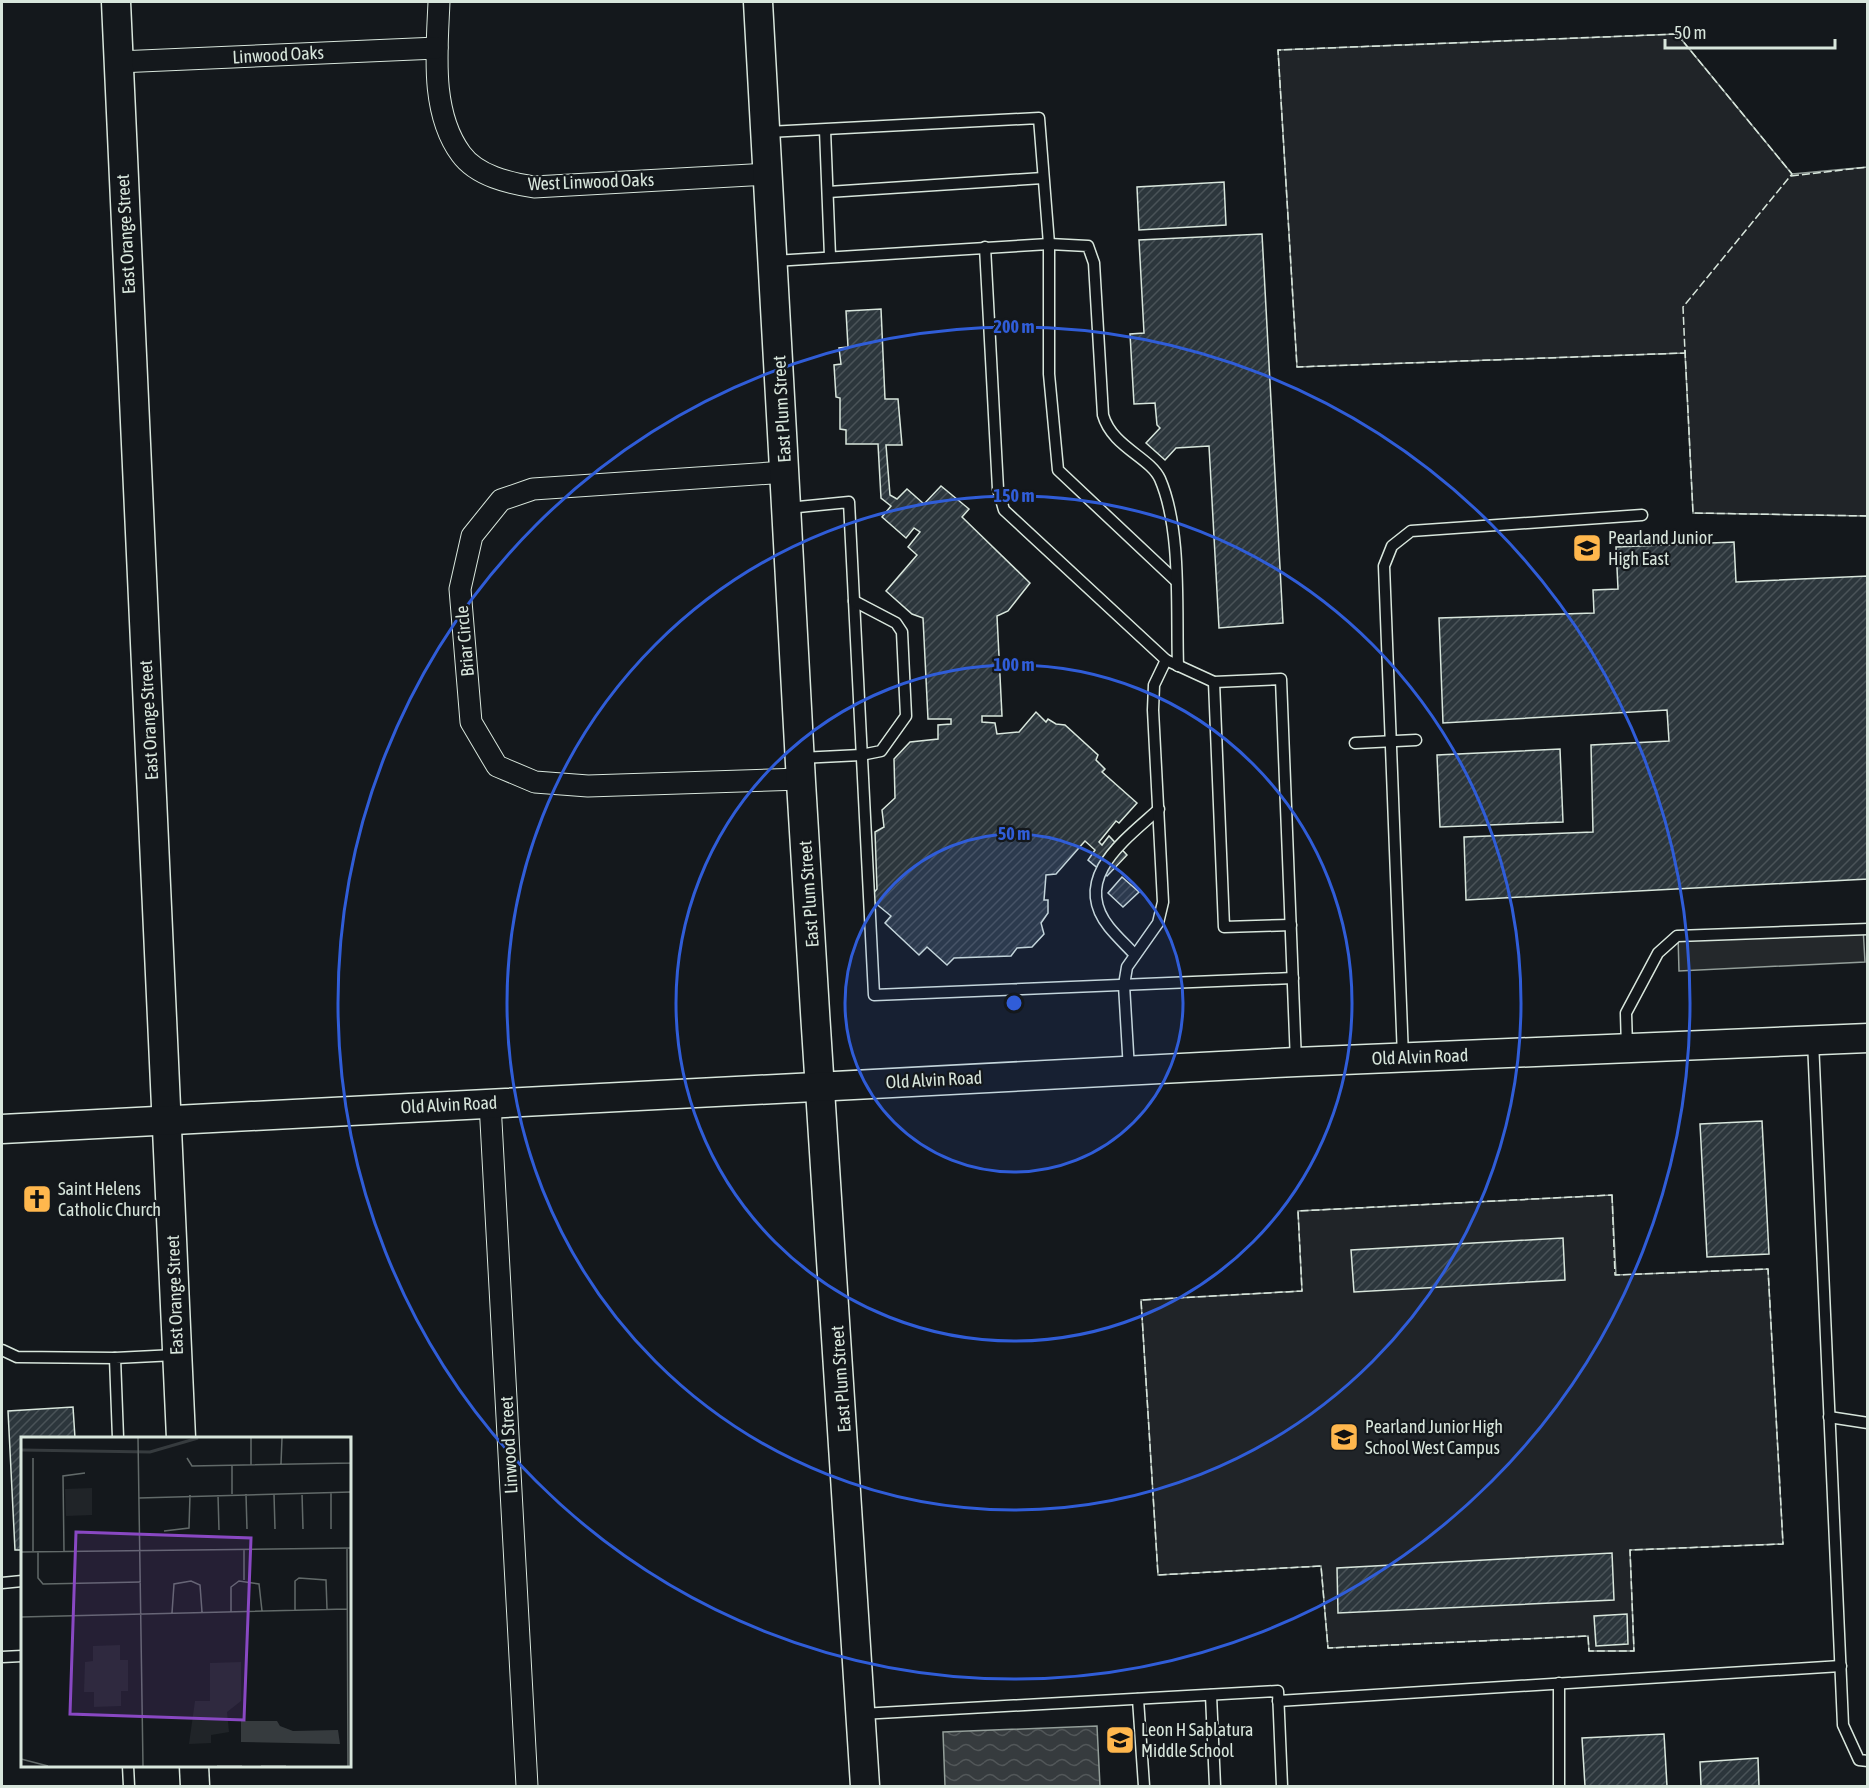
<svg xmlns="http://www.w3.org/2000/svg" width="1869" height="1788" font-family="'Asap Condensed',sans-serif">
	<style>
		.park { fill: #202428; stroke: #939e99; stroke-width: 1.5 }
		.parking { fill: #24282b; stroke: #939e99; stroke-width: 1.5 }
		.water { fill: url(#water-waves); stroke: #939e99; stroke-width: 1.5 }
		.building { fill: url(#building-hatch); stroke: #d8e6dc; stroke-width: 1.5 }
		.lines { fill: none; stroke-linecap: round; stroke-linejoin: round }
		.lane-casing { stroke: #d8e6dc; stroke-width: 13 }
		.street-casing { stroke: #d8e6dc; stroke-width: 23 }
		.secondary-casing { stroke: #d8e6dc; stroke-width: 31 }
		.lane { stroke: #14181c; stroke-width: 10 }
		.street { stroke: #14181c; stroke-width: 21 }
		.secondary { stroke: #14181c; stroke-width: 28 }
		.fence { stroke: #d8e6dc; stroke-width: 1.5; stroke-dasharray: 8 3; stroke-linecap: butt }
		.ring { fill: none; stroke: #305dd8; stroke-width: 3 }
		.labels { text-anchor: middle; stroke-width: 4.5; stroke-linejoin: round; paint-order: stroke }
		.street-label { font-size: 18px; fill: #d8e6dc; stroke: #14181c }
		.poi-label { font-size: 18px; fill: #d8e6dc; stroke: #14181c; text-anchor: start }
		.inset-river { fill: none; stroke: #363b3e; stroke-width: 3 }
		.inset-road { fill: none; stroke: #626a69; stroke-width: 1.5 }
		.view { fill: #8948c3; fill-opacity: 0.15; stroke: #8948c3; stroke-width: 3 }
		.inset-edge { fill: none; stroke: #d8e6dc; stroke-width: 3 }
		.centre { fill: #305dd8; stroke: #14181c; stroke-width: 3 }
		.ring-label { font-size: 18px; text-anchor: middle; font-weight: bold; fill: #305dd8; stroke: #14181c; stroke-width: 4.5; stroke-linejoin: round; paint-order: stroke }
	</style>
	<defs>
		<pattern id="water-waves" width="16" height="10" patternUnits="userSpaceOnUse" patternTransform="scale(1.5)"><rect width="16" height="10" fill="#363b3e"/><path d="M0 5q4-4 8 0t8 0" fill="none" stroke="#525759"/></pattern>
		<pattern id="building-hatch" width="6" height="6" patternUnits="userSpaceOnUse" patternTransform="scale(1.5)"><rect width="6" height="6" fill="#2c363c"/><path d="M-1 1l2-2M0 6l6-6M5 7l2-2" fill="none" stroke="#4a5358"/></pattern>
	</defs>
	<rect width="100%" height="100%" fill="#14181c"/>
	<g class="park">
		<polygon points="1677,34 1792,174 1867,167 1867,516 1693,513 1685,353 1297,367 1278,50"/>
		<polygon points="1612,1195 1616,1275 1768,1269 1783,1544 1630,1550 1634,1651 1589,1651 1588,1636 1328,1648 1321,1566 1158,1575 1141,1300 1302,1291 1298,1211"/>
	</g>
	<polygon class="parking" points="1863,927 1865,962 1679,971 1678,935"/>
	<polygon class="water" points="1097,1726 1100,1786 945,1786 943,1732"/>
	<g class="building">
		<polygon points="1224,182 1226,225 1139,230 1137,187"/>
		<polygon points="1262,234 1283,623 1219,628 1209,446 1176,448 1165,460 1146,443 1160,428 1157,425 1155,403 1134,404 1130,334 1144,333 1139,240"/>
		<polygon points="881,309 885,399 898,399 902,445 886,445 890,495 897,499 907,489 924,504 941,486 969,509 962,517 1030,583 1008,611 997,616 1002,716 982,716 982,722 995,723 997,734 1019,732 1036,712 1046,722 1048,719 1056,724 1065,725 1098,755 1096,760 1105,769 1102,772 1137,803 1119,823 1116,821 1099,842 1102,845 1109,836 1127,855 1107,876 1088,860 1095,850 1085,841 1056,874 1046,875 1044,900 1048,900 1048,913 1041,923 1044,934 1032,947 1017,948 1011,956 954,958 947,965 927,947 919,955 885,923 891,916 869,898 877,889 875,832 884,827 882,810 895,798 894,759 910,742 938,739 938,725 951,724 951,719 928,719 923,618 912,614 886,591 917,555 908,547 920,532 914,528 906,538 882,517 891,506 881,498 878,444 846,444 846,430 840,429 840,398 836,397 834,365 841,364 839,348 848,347 846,311"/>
		<polygon points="1734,542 1736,582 1868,576 1868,879 1466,900 1464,837 1593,832 1591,745 1669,741 1667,710 1443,723 1439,618 1594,613 1593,590 1618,589 1616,547"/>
		<polygon points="1560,749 1563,822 1440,827 1437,755"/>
		<polygon points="1122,877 1139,892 1123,907 1108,893"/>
		<polygon points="1762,1121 1769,1254 1707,1257 1700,1124"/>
		<polygon points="1563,1238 1565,1280 1354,1292 1351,1250"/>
		<polygon points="73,1407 75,1438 22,1438 22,1550 15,1550 8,1411"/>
		<polygon points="1612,1553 1614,1600 1338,1613 1337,1568"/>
		<polygon points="1627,1614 1628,1644 1596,1646 1594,1616"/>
		<polygon points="1664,1734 1667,1786 1585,1786 1582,1738"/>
		<polygon points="1758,1758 1759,1786 1701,1786 1700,1762"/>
	</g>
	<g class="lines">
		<g class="lane-casing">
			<g id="lane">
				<polyline points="825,130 830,256"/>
				<polyline points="768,132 1039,118 1049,244 1049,374 1058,470 1175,580"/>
				<polyline points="828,192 1043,178"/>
				<polyline points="985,247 998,489 1004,510 1166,660 1214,682 1281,679 1296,1062"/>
				<path d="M 774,261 L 1049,244 L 1088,246 L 1094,263 L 1103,415 C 1112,447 1150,457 1160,479 C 1182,530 1176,610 1178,666"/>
				<polyline points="788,508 849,502 874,995 1293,978"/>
				<polyline points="1214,682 1224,927 1291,925"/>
				<polyline points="1355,743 1416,740"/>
				<polyline points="800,758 861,755 881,751 906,716 902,632 896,623 854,601"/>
				<path d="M 1135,955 C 1127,946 1117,937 1109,927 C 1070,878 1126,839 1159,809"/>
				<polyline points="1813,1041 1843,1725 1859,1760 1868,1761"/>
				<polyline points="1627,1048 1626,1013 1658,953 1677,936 1868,929"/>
				<polyline points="1403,1057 1384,566 1392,546 1411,531 1642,515"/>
				<polyline points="1129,1070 1124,985 1127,967 1158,923 1163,902 1153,710 1154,685 1166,660"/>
				<polyline points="2,1350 17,1357 115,1358"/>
				<polyline points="1829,1417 1868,1423"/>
				<polyline points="118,1438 115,1358 175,1355"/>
				<polyline points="2,1583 22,1581"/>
				<polyline points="2,1657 22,1656"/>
				<polyline points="1559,1683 1559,1786"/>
				<polyline points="1211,1695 1215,1786"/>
				<polyline points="1138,1699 1144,1786"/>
				<polyline points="1278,1701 1841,1666"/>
				<polyline points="861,1714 1278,1691 1282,1786"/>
				<polyline points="128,1766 129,1786"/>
			</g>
		</g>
		<g class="street-casing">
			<g id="street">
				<path d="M 439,2 C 437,50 430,112 461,154 C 477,176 509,183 534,187 L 769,174"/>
				<polyline points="118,62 437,48"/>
				<polyline points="786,472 533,489 501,500 472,536 460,589 471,722 497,766 535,782 588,786 801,779"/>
				<polyline points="490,1103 527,1786"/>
			</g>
		</g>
		<g class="secondary-casing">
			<g id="secondary">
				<polyline points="116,2 181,1438"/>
				<path d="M 758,2 C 774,262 786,522 801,782 C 820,1117 846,1452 865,1786"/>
				<polyline points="2,1129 1296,1062 1868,1038"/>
				<polyline points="194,1766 195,1786"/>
			</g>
		</g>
		<use href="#lane" class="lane"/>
		<use href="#street" class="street"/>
		<use href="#secondary" class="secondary"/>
		<g class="fence">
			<polygon points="1677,34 1792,174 1683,307 1685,353 1297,367 1278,50"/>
			<polyline points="1791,176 1868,167"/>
			<polyline points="1685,350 1693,513 1868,516"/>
			<polygon points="1612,1195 1615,1275 1768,1269 1783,1544 1630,1550 1634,1651 1589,1651 1588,1636 1328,1648 1321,1566 1158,1575 1141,1300 1302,1291 1298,1211"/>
		</g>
	</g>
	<circle cx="1014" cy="1003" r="169" fill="#305dd8" fill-opacity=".12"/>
	<g class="ring">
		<circle cx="1014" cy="1003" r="169"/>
		<circle cx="1014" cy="1003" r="338"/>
		<circle cx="1014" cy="1003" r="507"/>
		<circle cx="1014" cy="1003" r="676"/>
	</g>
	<defs>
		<g id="school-square" transform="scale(1.5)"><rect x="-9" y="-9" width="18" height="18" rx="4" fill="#ffb74d" stroke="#14181c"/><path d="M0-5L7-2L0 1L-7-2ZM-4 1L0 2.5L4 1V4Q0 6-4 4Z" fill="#111"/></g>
		<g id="church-square" transform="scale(1.5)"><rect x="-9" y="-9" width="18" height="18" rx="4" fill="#ffb74d" stroke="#14181c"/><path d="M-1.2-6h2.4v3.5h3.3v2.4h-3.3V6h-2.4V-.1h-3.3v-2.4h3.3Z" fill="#111"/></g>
	</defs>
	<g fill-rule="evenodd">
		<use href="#school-square" x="1587" y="548"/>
		<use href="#church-square" x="37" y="1199"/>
		<use href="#school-square" x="1344" y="1437"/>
		<use href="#school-square" x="1120" y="1740"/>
	</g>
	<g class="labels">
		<g class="street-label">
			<text transform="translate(278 55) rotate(-3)" y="6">Linwood Oaks</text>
			<text transform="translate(591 182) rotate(-2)" y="6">West Linwood Oaks</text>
			<text transform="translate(126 234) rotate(-93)" y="6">East Orange Street</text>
			<text transform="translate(782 409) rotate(-93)" y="6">East Plum Street</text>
			<text transform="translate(465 641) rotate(-95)" y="6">Briar Circle</text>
			<text transform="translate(149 720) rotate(-93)" y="6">East Orange Street</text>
			<text transform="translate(809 894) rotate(-94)" y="6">East Plum Street</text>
			<text transform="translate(1420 1057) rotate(-2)" y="6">Old Alvin Road</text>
			<text transform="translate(934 1080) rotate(-3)" y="6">Old Alvin Road</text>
			<text transform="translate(449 1105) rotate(-3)" y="6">Old Alvin Road</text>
			<text transform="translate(175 1295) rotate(-92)" y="6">East Orange Street</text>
			<text transform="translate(841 1379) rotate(-94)" y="6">East Plum Street</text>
			<text transform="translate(509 1445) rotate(-93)" y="6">Linwood Street</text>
		</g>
		<g class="poi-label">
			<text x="1608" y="544">Pearland Junior<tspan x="1608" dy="21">High East</tspan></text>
			<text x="58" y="1195">Saint Helens<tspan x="58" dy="21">Catholic Church</tspan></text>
			<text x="1365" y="1433">Pearland Junior High<tspan x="1365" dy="21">School West Campus</tspan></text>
			<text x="1141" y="1736">Leon H Sablatura<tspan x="1141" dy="21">Middle School</tspan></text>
		</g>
	</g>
	<g transform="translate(21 1437)">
		<rect width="330" height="330" fill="#14181c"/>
		<path d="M 71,51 L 71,78 L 45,79 L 44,52 ZM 99,208 L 99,223 L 107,223 L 107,254 L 100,254 L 100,269 L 73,270 L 73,255 L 63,255 L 64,225 L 72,224 L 72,209 ZM 220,225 L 220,264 L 206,275 L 208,295 L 190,298 L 190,306 L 168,307 L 174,264 L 189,264 L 189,226 Z" fill="#202428"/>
		<path d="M 220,284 L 256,284 L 259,289 L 272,294 L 317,293 L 319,307 L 220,305 Z" fill="#363b3e"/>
		<path class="inset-river" d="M 0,13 L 129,15 L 177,1"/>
		<path class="inset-road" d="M 117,1 L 122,329M 230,1 L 230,28M 329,1 L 330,26M 12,21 L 12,114M 166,21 L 171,29 L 330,26M 260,27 L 261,1M 211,29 L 211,57M 281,56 L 282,92M 310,56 L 310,92M 225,57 L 226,92M 253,57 L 254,92M 197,58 L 198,93M 118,61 L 330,55M 143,94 L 168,91 L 169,58M 223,112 L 223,143M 326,112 L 327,329M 17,114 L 17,141 L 22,147 L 120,145M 43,114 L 42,39 L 64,36M 0,115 L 330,111M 274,173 L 274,144 L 278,141 L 305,143 L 306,172M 210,175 L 210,150 L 218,144 L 238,147 L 241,174M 151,176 L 153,147 L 170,144 L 179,148 L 181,175M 0,180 L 326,172M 0,322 L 27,329M 196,329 L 221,329M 240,329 L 265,329"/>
		<path class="view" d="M 55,95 L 230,101 L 223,283 L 49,277 Z"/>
		<rect width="330" height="330" class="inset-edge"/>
	</g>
	<circle cx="1014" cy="1003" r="9" class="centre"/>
	<g class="ring-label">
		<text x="1014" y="333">200 m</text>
		<text x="1014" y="502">150 m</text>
		<text x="1014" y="671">100 m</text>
		<text x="1014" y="840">50 m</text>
	</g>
	<rect width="1869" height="1788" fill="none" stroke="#d8e6dc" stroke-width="6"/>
	<path d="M1665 39v9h170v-9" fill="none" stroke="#d8e6dc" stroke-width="3"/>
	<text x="1674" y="39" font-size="18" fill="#d8e6dc" stroke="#14181c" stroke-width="4.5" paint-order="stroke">50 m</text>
</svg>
